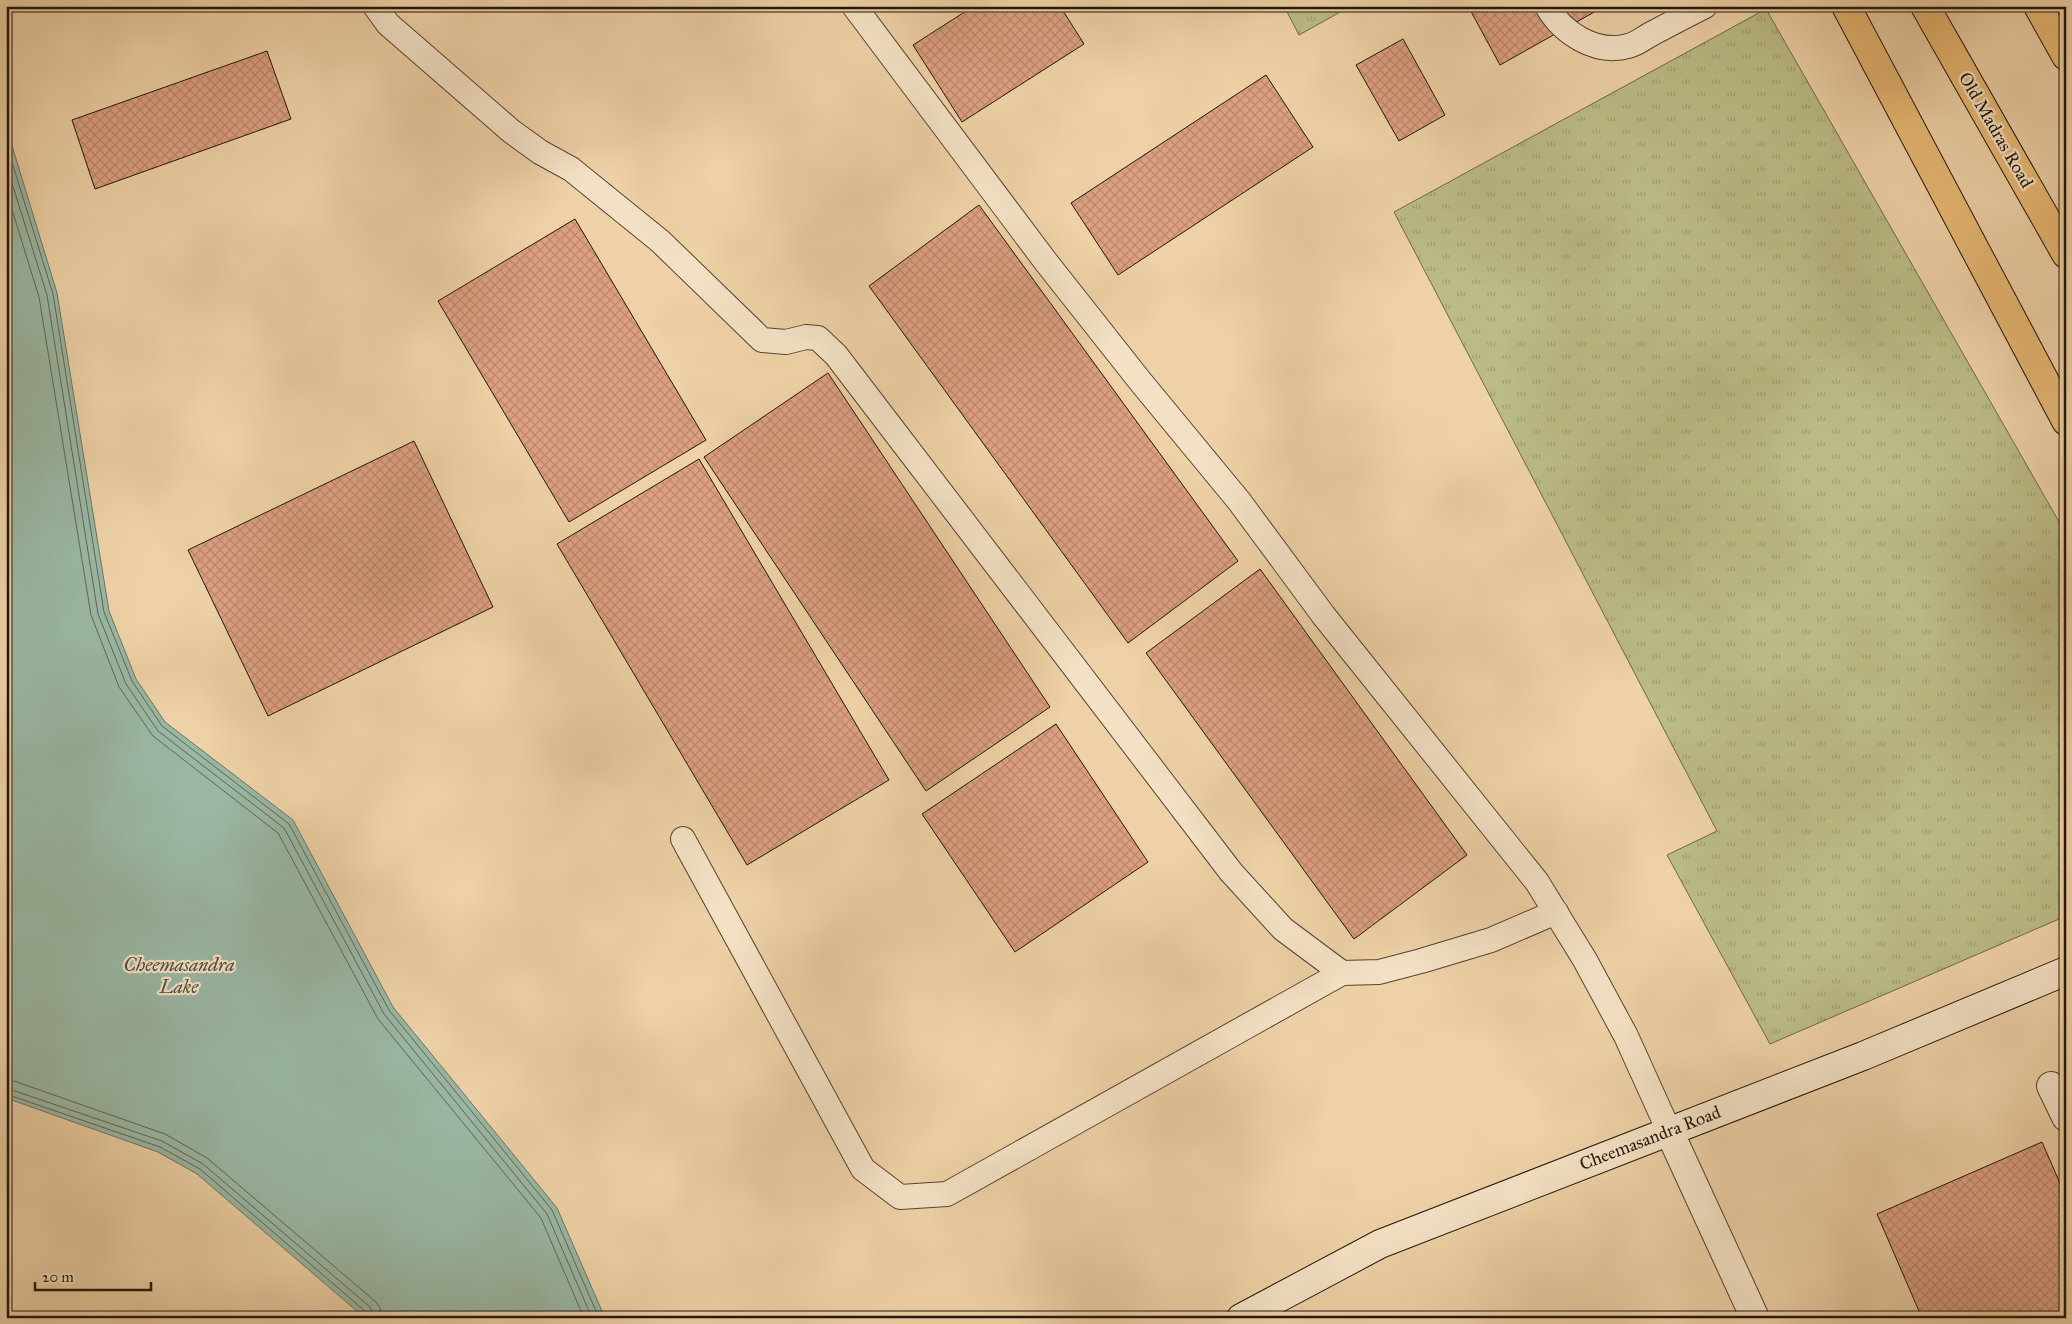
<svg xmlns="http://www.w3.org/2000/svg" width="2072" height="1324" font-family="'IM FELL Great Primer',serif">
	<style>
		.grass { fill: url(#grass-tufts); stroke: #6e6a48 }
		.water { fill: #9ab7a4; stroke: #6a7767 }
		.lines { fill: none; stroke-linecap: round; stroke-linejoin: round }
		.shore { stroke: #5e6858; stroke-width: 1 }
		.building { fill: url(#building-cross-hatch); stroke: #21180c }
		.lane-casing { stroke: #544632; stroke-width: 26 }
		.street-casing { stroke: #544632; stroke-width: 30 }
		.secondary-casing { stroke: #21180c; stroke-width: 30 }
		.primary-casing { stroke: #21180c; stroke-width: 30 }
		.highway-casing { stroke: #21180c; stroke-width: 30 }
		.lane { stroke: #f4e1c5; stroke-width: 24 }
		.street { stroke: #f4e1c5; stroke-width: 28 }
		.secondary { stroke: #f4e1c5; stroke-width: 28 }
		.primary { stroke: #e7b873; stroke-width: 28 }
		.highway { stroke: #e7b873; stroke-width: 28 }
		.labels { text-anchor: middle; stroke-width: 4.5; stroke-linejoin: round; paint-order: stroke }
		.street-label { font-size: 18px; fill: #21180c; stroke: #f4e1c5 }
		.water-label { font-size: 19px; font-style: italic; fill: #4b5041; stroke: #f4e1c5 }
	</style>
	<defs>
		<pattern id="grass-tufts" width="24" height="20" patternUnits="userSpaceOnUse" patternTransform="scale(1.25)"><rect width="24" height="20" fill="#bbbb85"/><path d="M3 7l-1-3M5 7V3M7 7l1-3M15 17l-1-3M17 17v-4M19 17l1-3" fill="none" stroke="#a0a072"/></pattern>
		<pattern id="building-cross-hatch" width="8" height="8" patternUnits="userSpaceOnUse" patternTransform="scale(1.25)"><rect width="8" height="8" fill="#dc9f81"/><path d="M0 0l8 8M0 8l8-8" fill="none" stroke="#bc886e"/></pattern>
	</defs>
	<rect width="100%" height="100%" fill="#eed1a6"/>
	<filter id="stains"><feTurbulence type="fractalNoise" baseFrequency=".004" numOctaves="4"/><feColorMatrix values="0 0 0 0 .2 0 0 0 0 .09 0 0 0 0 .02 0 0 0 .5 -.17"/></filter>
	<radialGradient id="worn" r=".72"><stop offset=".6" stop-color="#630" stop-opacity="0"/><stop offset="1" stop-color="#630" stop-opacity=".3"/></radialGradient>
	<g class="grass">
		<polygon points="1284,6 1351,6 1299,35"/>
		<polygon points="1766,9 2066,534 2066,916 1770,1044 1667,855 1717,831 1394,212"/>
	</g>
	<polygon class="water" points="6,126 57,293 109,611 136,679 165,722 293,820 393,1007 557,1208 605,1318 365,1318 197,1174 158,1152 6,1098"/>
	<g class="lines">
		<g class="shore">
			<polyline points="6,143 53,294 104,612 132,681 162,726 289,824 389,1010 552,1210 599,1318"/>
			<polyline points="6,164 47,295 98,614 126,684 158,731 284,828 384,1014 547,1214 592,1318"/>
			<polyline points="6,190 39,297 91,615 119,687 153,736 278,833 378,1019 541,1218 584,1318"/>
			<polyline points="6,1080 14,1081 165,1134 207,1158 376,1302 380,1308 382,1318"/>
			<polyline points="6,1088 162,1141 203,1164 370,1307 374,1318"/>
			<polyline points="6,1094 160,1147 200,1169 366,1312 368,1318"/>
		</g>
	</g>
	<g class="building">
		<polygon points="974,6 1060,6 1084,44 962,122 913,45"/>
		<polygon points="1468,6 1605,6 1500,65"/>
		<polygon points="1403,39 1445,115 1399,141 1356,65"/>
		<polygon points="267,51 291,119 95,189 72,120"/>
		<polygon points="1266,75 1313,147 1118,275 1071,203"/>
		<polygon points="979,205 1238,561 1128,643 869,286"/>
		<polygon points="575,219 706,440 569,522 438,301"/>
		<polygon points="828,373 1050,707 926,791 704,457"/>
		<polygon points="414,441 493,607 268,716 188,550"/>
		<polygon points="699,459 889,780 747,865 557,544"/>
		<polygon points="1260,569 1467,855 1354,939 1146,653"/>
		<polygon points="1056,724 1148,862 1015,952 922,814"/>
		<polygon points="2042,1142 2066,1197 2066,1318 1922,1318 1877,1214"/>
	</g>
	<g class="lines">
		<g class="lane-casing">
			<g id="lane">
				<polyline points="375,6 388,24 511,131 540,152 571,169 660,241 762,340 786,342 806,337 818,338 836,355 1231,872 1283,929 1342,973 1379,972 1421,961 1491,940 1556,912"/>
				<polyline points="854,6 1046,262 1140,381 1239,501 1324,616 1537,882 1585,960 1626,1036 1669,1131"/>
				<path d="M 1547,6 C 1562,33 1596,55 1628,46 C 1637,44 1645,37 1653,33 C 1670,24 1687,15 1705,6"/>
				<polyline points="683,839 863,1169 900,1197 947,1194 1342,973"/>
			</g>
		</g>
		<g class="street-casing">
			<g id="street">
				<polyline points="2051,1086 2066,1117"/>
				<polyline points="1669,1131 1755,1318"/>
			</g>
		</g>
		<g class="secondary-casing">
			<polyline id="secondary" points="1241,1318 1380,1244 1863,1056 2066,971"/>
		</g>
		<g class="primary-casing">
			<polyline id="primary" points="1846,6 2066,421"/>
		</g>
		<g class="highway-casing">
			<g id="highway">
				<polyline points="1925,6 2066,254"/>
				<polyline points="2038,6 2066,56"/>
			</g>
		</g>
		<use href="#lane" class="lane"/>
		<use href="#street" class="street"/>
		<use href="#secondary" class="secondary"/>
		<use href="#primary" class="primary"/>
		<use href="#highway" class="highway"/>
	</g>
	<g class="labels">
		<g class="street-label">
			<text transform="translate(1996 130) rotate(60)" y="6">Old Madras Road</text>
			<text transform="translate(1650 1138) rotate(-21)" y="6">Cheemasandra Road</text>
		</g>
		<g class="water-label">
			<text x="179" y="971">Cheemasandra<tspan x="179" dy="22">Lake</tspan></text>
		</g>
	</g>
	<rect width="2072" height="1324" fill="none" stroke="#eed1a6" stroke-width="25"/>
	<rect x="8" y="8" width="2057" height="1309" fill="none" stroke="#21180c" stroke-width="2.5"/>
	<rect x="12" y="12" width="2047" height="1299" fill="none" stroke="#21180c"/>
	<path d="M35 1282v8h116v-8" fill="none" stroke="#21180c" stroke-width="2.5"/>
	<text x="42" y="1282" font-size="15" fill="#21180c" stroke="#f4e1c5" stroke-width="4" paint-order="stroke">20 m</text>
	<rect width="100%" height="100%" filter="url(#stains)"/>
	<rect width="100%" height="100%" fill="url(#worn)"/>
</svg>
